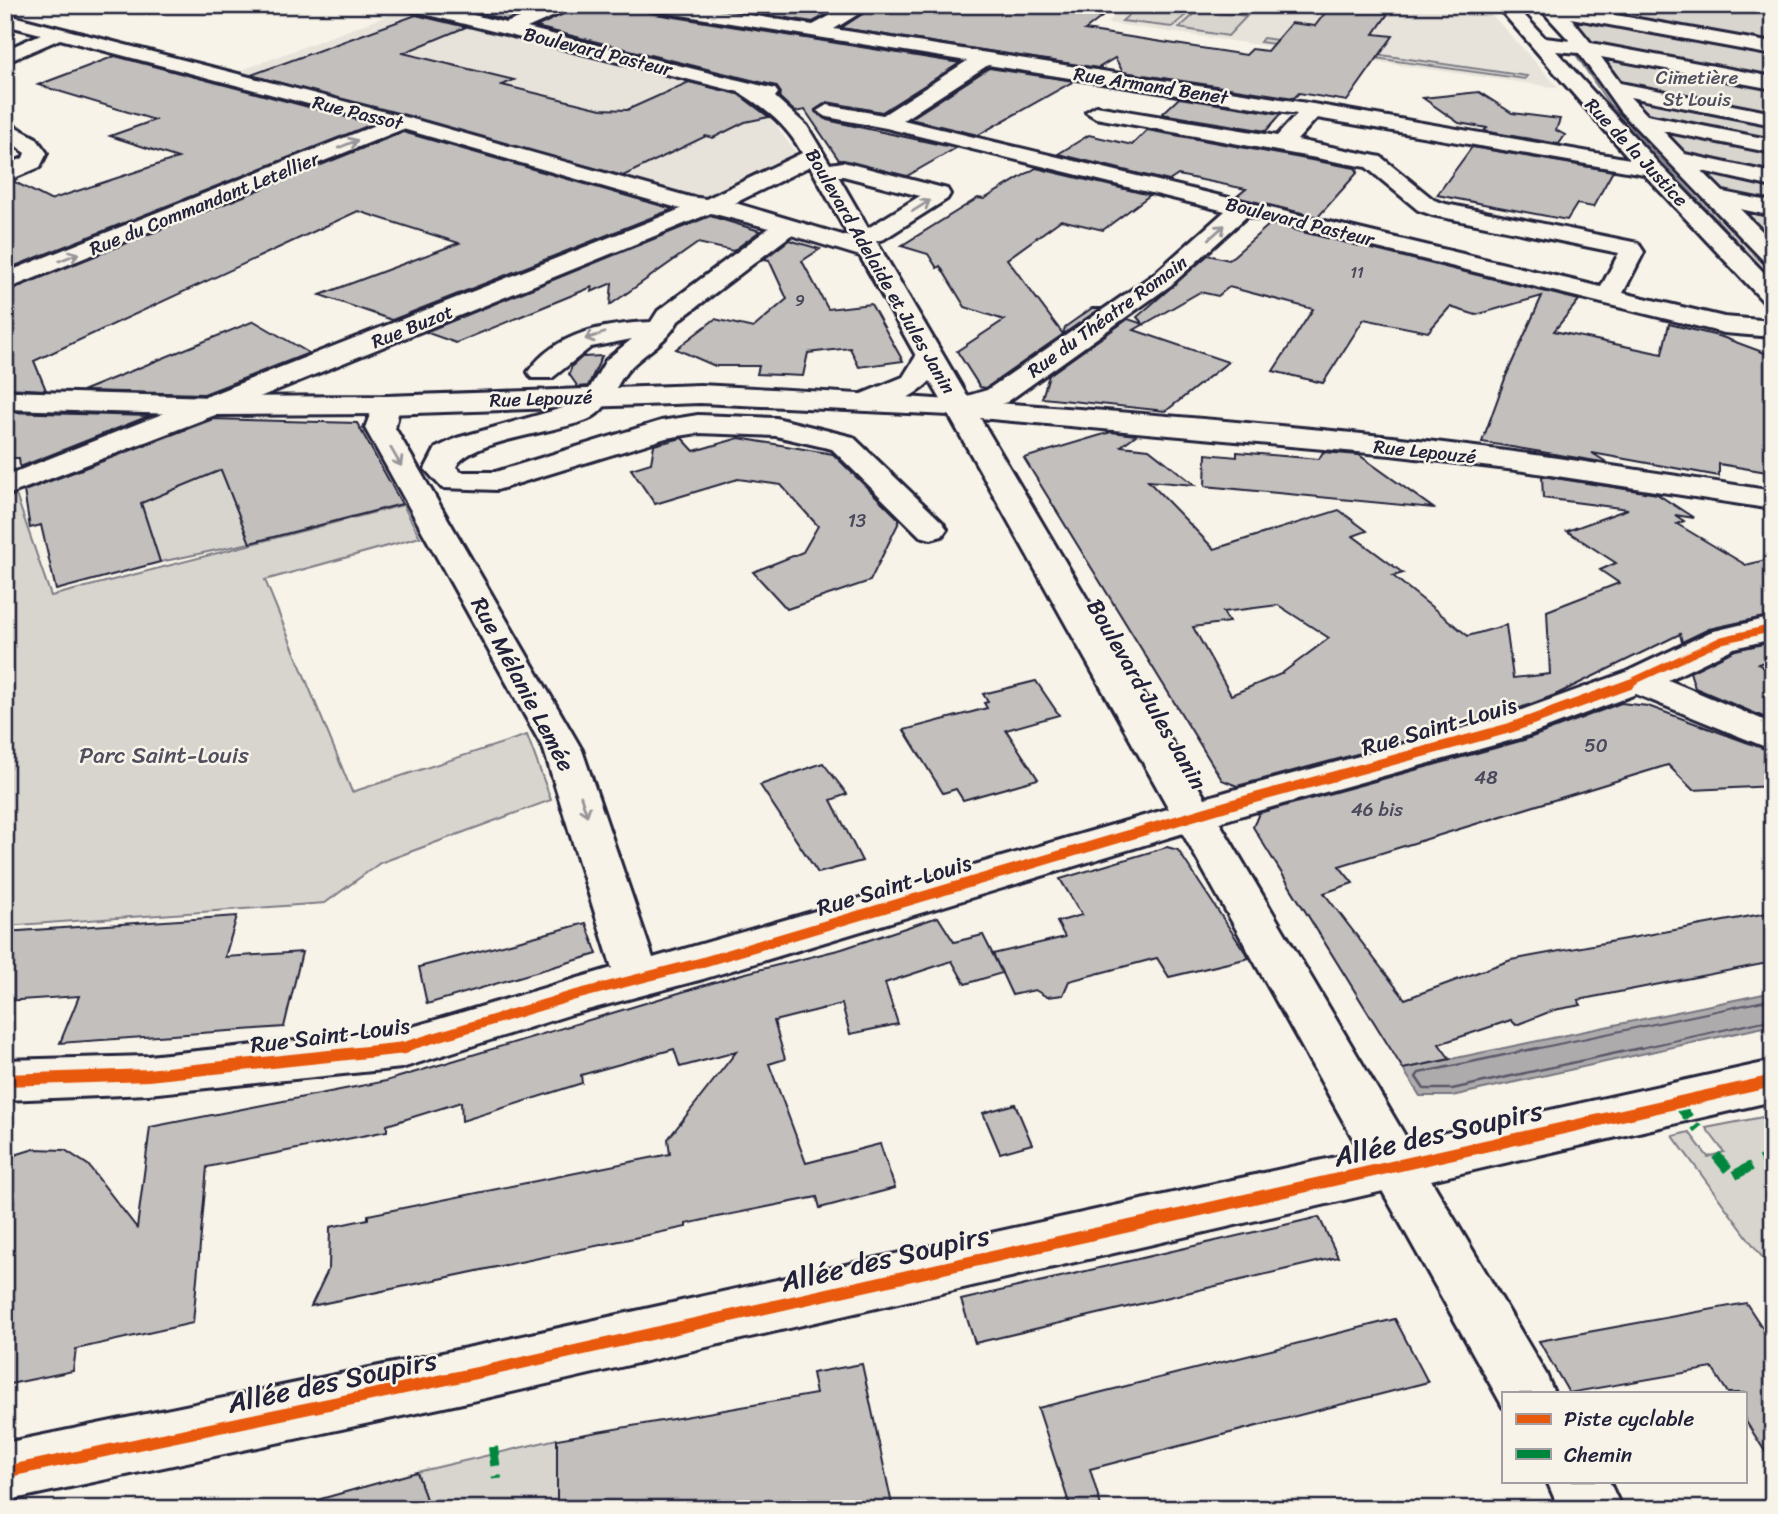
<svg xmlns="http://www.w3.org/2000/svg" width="1778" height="1514" font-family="Sriracha,sans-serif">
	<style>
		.built { fill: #e7e3db }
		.green { fill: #d8d5cf; stroke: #7d7c85; stroke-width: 2 }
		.water { fill: #aeabad; stroke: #76747f; stroke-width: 2 }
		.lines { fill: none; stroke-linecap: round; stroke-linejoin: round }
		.shore-far1 { stroke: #5a5969; stroke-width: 2 }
		.shore { stroke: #5a5969; stroke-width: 2.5 }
		.building { fill: #c2bfbd; stroke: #22223b; stroke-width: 2; fill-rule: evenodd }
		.minor-casing { stroke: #22223b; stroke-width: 6 }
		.major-casing { stroke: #22223b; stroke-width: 6 }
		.minor { fill: #f7f3e8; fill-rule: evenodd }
		.major { fill: #f7f3e8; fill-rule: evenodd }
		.quiet { stroke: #00873e; stroke-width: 10; stroke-dasharray: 19 10; stroke-linecap: butt }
		.cycleway-far2-casing { stroke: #f7f3e8; stroke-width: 10 }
		.cycleway-far1-casing { stroke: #f7f3e8; stroke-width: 14 }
		.cycleway-casing { stroke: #f7f3e8; stroke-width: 17 }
		.cycleway-far2 { stroke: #e8590c; stroke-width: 7 }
		.cycleway-far1 { stroke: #e8590c; stroke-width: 10 }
		.cycleway { stroke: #e8590c; stroke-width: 12 }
		.oneway { stroke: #97959a }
		.labels { text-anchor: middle; stroke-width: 5; stroke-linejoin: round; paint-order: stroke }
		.far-number-label { font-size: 16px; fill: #4a495c }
		.far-street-label { font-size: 19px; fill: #22223b; stroke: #f7f3e8 }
		.far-park-label { font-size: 19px; fill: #504f60; stroke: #f7f3e8 }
		.number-label { font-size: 19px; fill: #4a495c }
		.street-label { font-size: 23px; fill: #22223b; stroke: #f7f3e8 }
		.park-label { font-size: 23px; fill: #504f60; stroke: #f7f3e8 }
		.near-street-label { font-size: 28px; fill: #22223b; stroke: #f7f3e8 }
	</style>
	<rect width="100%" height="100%" fill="#f7f3e8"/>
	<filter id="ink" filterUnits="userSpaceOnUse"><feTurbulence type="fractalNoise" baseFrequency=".0143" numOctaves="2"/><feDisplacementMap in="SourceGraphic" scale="14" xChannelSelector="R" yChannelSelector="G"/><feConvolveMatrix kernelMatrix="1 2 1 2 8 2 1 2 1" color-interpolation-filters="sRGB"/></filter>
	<g filter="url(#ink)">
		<g class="built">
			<polygon points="1127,5 1483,5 1559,88 1107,23"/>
			<polygon points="402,10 728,90 764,109 799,157 712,200 695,199 237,72"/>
		</g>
		<g class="green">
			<polygon points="1140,5 1193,9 1172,27 1122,21"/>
			<polygon points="1533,5 1773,5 1773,280 1609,104 1554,22"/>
			<polygon points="1199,10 1247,16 1228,36 1179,28"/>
			<polygon points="1263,38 1527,76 1525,79 1260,42"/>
			<polygon points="221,470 250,543 160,562 141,503"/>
			<polygon points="16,495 51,596 403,505 420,537 265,580 352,792 527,735 551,800 380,863 325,903 5,926 5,500"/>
			<polygon points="1773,1115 1773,1272 1673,1136 1689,1132 1708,1157 1724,1152 1706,1128"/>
			<polygon points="557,1439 557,1509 429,1509 417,1472"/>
		</g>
		<polygon class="water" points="1773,992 1773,1025 1452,1096 1420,1096 1403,1069"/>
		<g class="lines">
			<g class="shore-far1">
				<polyline points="1530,1050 1773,999"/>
				<polyline points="1632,1050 1773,1019"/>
			</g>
			<polyline class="shore" points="1538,1048 1419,1073 1416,1077 1424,1089 1452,1089 1640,1048"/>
		</g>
		<g class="building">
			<polygon points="445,5 545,5 507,20"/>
			<polygon points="581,5 638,5 650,13 960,63 882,112 827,102 815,110 827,120 956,148 907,176 839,160 805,110 795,112 779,97 781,93 776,86 536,27"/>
			<polygon points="704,5 844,5 813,22"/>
			<polygon points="876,5 1093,5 1081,14 1102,17 1085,30 1246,55 1252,49 1267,51 1291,23 1315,26 1329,8 1394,5 1374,34 1393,36 1347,101 1299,93 1294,98 1123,72 1115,58 1098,68 841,28"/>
			<polygon points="416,15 466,27 403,53 514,80 502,85 601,109 627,110 689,82 738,94 769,117 745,122 713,138 706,136 623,176 251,75"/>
			<polygon points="115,56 373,124 5,270 5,184 13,181 50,200 178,158 110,136 155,120 38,85"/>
			<polygon points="989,68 1074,81 978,135 910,119"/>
			<polygon points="1479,92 1512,113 1560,119 1556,130 1565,135 1559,144 1484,131 1487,128 1459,123 1423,98"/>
			<polygon points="1179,98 1281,114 1266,131 1162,114"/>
			<polygon points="1147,130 1355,168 1358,172 1318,217 1236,197 1246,189 1178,175 1169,181 1058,154 1089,135 1132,145"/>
			<polygon points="403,132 673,209 392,320 320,295 459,243 358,211 34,361 46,390 5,388 5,292"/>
			<polygon points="1472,147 1613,171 1593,207 1577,204 1567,220 1437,195"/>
			<polygon points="1036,168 1150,195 1103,230 1061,220 1007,259 1063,334 1065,327 1092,308 1101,308 986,388 980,387 957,351 1004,320 965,307 940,266 937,268 928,254 901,246 978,198 984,199"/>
			<polygon points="710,216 760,231 733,251 698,243 610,305 612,283 591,292 592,287 456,343 425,332"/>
			<polygon points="1270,224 1579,300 1554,331 1662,354 1669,324 1722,337 1773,356 1773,473 1719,464 1719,476 1592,453 1608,463 1482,442 1506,376 1542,296 1476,315 1450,307 1428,332 1364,319 1323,383 1273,371 1313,309 1229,287 1218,296 1200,292 1134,330 1228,362 1166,411 1042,398 1049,375 1128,319 1143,324 1137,317 1208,255 1229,260"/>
			<polygon points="789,240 820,249 802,261 828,309 871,304 903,361 859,367 850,348 808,353 803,376 757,374 759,366 715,366 676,349 715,319 753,328 787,299 769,260 764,259"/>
			<polygon points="254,321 309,353 204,394 82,391"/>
			<polygon points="602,356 588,386 578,387 569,374 572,366 582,357"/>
			<polygon points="5,412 149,416 20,467 19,458 5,458"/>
			<polygon points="213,419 357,423 402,504 250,543 221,470 141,503 160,562 56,590 41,525 30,528 24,491"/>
			<path d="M 1111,432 L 1136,435 L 1121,446 L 1149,449 L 1195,485 L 1148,481 L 1214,549 L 1339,510 L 1367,531 L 1353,536 L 1403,573 L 1393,576 L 1468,636 L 1506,625 L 1513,678 L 1550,674 L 1547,611 L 1619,583 L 1600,570 L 1616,563 L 1567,531 L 1628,509 L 1543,498 L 1542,476 L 1657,494 L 1694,518 L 1675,515 L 1684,521 L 1677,524 L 1746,565 L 1773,558 L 1773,615 L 1709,629 L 1682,642 L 1680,634 L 1555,695 L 1496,717 L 1237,786 L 1222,780 L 1024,458 ZM 1278,605 L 1329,638 L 1281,674 L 1231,695 L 1193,627 L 1229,622 L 1223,612 Z"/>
			<polygon points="682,438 694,451 739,438 833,454 900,520 870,581 787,609 753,572 803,552 818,526 781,485 738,479 655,504 631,469 651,463 654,445"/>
			<polygon points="1237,452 1319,459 1323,452 1359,455 1433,508 1205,486 1206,454 1237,457"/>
			<polygon points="1773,642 1773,659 1758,664 1773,673 1773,721 1695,688 1690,672 1735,650"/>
			<polygon points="1036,681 1059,715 1006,730 1038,779 963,800 956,789 943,793 904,730 987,708 984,703 988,702 983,694"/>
			<polygon points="1621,703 1648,706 1773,752 1773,786 1693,790 1668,765 1339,866 1353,883 1324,893 1405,999 1511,960 1773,912 1773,962 1578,1000 1581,1005 1554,1010 1516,1025 1511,1020 1439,1044 1450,1059 1403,1069 1253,827 1259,813 1524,740"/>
			<polygon points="823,763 847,794 831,800 862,861 818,873 760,785"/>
			<polygon points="1167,847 1178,850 1249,958 1169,977 1157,958 1069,981 1063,995 1047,997 1035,990 1012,995 993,954 1065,937 1057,922 1082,915 1060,879"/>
			<polygon points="237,916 225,957 302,952 284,1027 60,1043 79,996 5,1001 5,932"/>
			<polygon points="938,917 954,942 983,935 1002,973 965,984 952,961 885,983 898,1024 850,1034 842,1004 774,1021 785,1059 769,1064 806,1163 880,1144 895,1188 820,1208 817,1197 717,1217 686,1224 686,1227 311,1306 329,1268 330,1227 368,1219 368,1215 670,1154 668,1139 736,1052 680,1067 674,1049 581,1075 582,1083 462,1121 461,1102 387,1125 387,1131 207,1167 193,1323 76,1349 73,1371 5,1385 5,1158 34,1149 65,1150 88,1165 137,1228 150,1127 386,1081 742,974 842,949"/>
			<polygon points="586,923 597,954 427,1004 419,967"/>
			<polygon points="1015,1104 1032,1144 1000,1153 983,1113"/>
			<polygon points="1319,1217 1338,1257 997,1338 975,1343 961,1300"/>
			<polygon points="1746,1303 1773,1344 1773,1464 1745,1420 1745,1393 1728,1393 1712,1368 1569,1393 1539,1341"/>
			<polygon points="1395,1319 1428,1382 1090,1469 1102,1509 1071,1509 1038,1408"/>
			<polygon points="862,1364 893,1509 831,1509 830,1500 775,1509 557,1509 557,1439 816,1394 812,1373"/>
			<polygon points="417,1472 429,1509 318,1509 317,1500"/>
		</g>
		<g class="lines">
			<g class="minor-casing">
				<g id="minor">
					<path d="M 401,5 L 433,5 L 506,23 L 553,5 L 579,5 L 527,28 L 775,89 L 778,93 L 775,97 L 807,126 L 830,164 L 843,162 L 947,189 L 950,194 L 947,199 L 884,239 L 876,241 L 967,396 L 987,390 L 1153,275 L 1225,211 L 886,128 L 827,117 L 817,111 L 827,105 L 883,115 L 967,61 L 650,10 L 641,5 L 685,5 L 813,25 L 850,5 L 873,5 L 834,29 L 1313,104 L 1630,159 L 1496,5 L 1515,5 L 1545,38 L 1570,41 L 1537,5 L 1560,5 L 1773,43 L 1773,55 L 1571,18 L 1591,43 L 1773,77 L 1773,89 L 1601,57 L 1620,83 L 1773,113 L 1773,125 L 1630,97 L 1647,115 L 1773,140 L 1773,153 L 1663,131 L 1685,154 L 1773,173 L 1773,187 L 1702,171 L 1723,192 L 1773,202 L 1773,216 L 1740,209 L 1773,242 L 1773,263 L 1764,261 L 1620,111 L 1579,53 L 1556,51 L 1659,164 L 1773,282 L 1773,305 L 1764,302 L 1644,174 L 1317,118 L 1297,140 L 1381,157 L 1434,200 L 1446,204 L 1638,243 L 1644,252 L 1623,293 L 1724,317 L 1773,321 L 1773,337 L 1724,333 L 1247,216 L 1171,285 L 1007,402 L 959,416 L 949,413 L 930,381 C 914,398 877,415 854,409 L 850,403 L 854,397 L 903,377 L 916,356 L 860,256 L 791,235 L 678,321 C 666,343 645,352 629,369 C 614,385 611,408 589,419 C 560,432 468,440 456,467 L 461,472 L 495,472 L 661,421 L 698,415 L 776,418 L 853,437 L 942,522 L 947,529 L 942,536 L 931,539 L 920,536 L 832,449 L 776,436 L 698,433 L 666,438 L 497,490 L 442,488 L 425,469 L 436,448 L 457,438 L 570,406 L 588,391 L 606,360 L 632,339 L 591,347 L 552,378 L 532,378 L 528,372 C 556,332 605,324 651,322 L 658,311 L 769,228 L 711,213 L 223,412 L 5,496 L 5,476 L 681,209 L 403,129 L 5,290 L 5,273 L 381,123 L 60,39 L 5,63 L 5,50 L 41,34 L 5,25 L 5,14 L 409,118 L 690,197 L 706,199 L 802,153 C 787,125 766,109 739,92 L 404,9 ZM 988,65 L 1297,114 L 1277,136 L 1096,106 L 1086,112 L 1096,118 L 1366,167 L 1418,210 L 1432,215 L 1619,253 L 1601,287 L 903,120 ZM 810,166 L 849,237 L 735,203 ZM 838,176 L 843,176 L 920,196 L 868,228 Z"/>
					<polygon points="5,121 36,138 47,153 40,167 5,182 5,166 23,158 25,153 5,137"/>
					<polygon points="386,396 396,399 400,405 395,428 582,750 653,958 1233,790 1497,719 1624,673 1710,632 1773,617 1773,639 1734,648 1668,680 1773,724 1773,750 1636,694 1523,737 1243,815 703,979 572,1014 402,1068 148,1094 5,1100 5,1060 148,1056 402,1030 612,968 544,750 365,428 376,399"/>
					<polygon points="1773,1061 1773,1101 486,1398 5,1501 5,1443 486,1344"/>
				</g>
			</g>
			<g class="major-casing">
				<g id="major">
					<path d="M 700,385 C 931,397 1162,413 1392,437 C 1519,451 1646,471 1773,491 L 1773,509 L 1524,471 L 1391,455 L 980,418 L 1546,1374 L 1554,1393 L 1503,1393 L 1503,1407 L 949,415 L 700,403 L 386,414 L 213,415 L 5,409 L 5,391 L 213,397 L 386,396 Z"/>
					<polygon points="1547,1481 1609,1481 1622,1509 1559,1509"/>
				</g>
			</g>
			<use href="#minor" class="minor"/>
			<use href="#major" class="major"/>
			<g class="quiet">
				<polyline points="1677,1103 1698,1129"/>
				<polyline points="1716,1155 1733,1176 1773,1154"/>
				<polyline points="493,1447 497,1479"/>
			</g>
			<g class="cycleway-far2-casing">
				<polyline id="cycleway-far2" points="1625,685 1722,640 1773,628"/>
			</g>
			<g class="cycleway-far1-casing">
				<polyline id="cycleway-far1" points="394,1050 572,996 703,962 1233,804 1510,728 1630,684"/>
			</g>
			<g class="cycleway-casing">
				<g id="cycleway">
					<polyline points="5,1080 148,1075 405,1048"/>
					<polyline points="5,1472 486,1371 1773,1081"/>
				</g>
			</g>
			<use href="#cycleway-far2" class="cycleway-far2"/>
			<use href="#cycleway-far1" class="cycleway-far1"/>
			<use href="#cycleway" class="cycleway"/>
		</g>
		<defs><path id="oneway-shaft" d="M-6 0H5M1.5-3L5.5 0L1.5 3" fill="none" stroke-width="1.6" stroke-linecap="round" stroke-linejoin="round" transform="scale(1.75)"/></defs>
		<g class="oneway">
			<use href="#oneway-shaft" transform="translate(348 144) rotate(-22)"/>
			<use href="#oneway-shaft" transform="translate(921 206) rotate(-32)"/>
			<use href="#oneway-shaft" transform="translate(1217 232) rotate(-42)"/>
			<use href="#oneway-shaft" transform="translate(69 257) rotate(-22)"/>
			<use href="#oneway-shaft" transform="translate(595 336) rotate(162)"/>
			<use href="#oneway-shaft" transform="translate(396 457) rotate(60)"/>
			<use href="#oneway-shaft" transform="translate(584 806) rotate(72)"/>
		</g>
	</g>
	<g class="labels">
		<g class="far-number-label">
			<text x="1357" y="278">11</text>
			<text x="800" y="306">9</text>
		</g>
		<g class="far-street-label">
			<text transform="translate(598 51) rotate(14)" y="7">Boulevard Pasteur</text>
			<text transform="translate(1151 85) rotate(9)" y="7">Rue Armand Benet</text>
			<text transform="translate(358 112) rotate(14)" y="7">Rue Passot</text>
			<text transform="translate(1637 152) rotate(47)" y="7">Rue de la Justice</text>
			<text transform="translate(204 203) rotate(-22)" y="7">Rue du Commandant Letellier</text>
			<text transform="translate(1300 221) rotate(14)" y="7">Boulevard Pasteur</text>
			<text transform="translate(881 271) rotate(60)" y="7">Boulevard Adelaide et Jules Janin</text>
			<text transform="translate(1107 316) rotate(-36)" y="7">Rue du Théatre Romain</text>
			<text transform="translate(412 326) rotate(-22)" y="7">Rue Buzot</text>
			<text transform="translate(541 398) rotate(-2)" y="7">Rue Lepouzé</text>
			<text transform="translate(1425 451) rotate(6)" y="7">Rue Lepouzé</text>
		</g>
		<g class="far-park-label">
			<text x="1697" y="84">Cimetière<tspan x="1697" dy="22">St Louis</tspan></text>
		</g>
		<g class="number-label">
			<text x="857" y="527">13</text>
			<text x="1596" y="752">50</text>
			<text x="1486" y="784">48</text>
			<text x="1377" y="816">46 bis</text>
		</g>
		<g class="street-label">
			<text transform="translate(523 684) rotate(62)" y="8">Rue Mélanie Lemée</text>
			<text transform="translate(1147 694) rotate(60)" y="8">Boulevard Jules Janin</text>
			<text transform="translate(1439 726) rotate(-16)" y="8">Rue Saint-Louis</text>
			<text transform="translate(894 885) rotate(-17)" y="8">Rue Saint-Louis</text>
			<text transform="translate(330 1035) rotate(-7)" y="8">Rue Saint-Louis</text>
		</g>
		<g class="park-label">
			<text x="164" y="763">Parc Saint-Louis</text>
		</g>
		<g class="near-street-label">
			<text transform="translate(1438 1133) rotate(-13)" y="10">Allée des Soupirs</text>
			<text transform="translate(885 1258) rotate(-13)" y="10">Allée des Soupirs</text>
			<text transform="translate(332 1381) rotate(-12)" y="10">Allée des Soupirs</text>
		</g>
	</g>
	<rect width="1778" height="1514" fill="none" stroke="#f7f3e8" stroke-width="28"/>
	<rect x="14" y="14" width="1750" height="1486" fill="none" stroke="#22223b" stroke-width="2.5" filter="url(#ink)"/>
	<rect x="1502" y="1392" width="245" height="91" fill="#f7f3e8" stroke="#a29fa3" stroke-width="2"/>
	<rect x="1516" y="1414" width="35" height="10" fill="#e8590c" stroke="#a29fa3" stroke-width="2"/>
	<text x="1564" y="1426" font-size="21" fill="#22223b">Piste cyclable</text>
	<rect x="1516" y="1449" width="35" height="10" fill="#00873e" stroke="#a29fa3" stroke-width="2"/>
	<text x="1564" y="1462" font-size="21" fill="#22223b">Chemin</text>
</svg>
